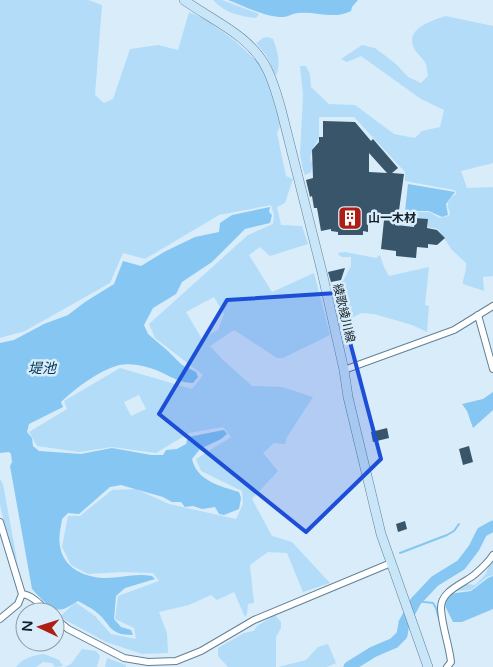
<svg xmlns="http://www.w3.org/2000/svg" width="493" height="667" font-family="'Varela Round','Noto Sans JP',sans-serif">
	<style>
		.green { fill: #b3dcf9; fill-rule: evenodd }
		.water { fill: #85c6f3 }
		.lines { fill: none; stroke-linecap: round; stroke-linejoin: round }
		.stream { stroke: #85c6f3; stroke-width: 2 }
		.river { stroke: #85c6f3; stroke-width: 11 }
		.building { fill: #385569; fill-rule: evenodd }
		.street-casing { stroke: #628096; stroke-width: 8 }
		.secondary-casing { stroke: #628096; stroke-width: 10 }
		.street { stroke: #fff; stroke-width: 6 }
		.secondary { stroke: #c9e6f8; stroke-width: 9 }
		.marked { fill: #1d4ed8; fill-opacity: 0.2; stroke: #1d4ed8; stroke-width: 4; stroke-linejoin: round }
		.labels { text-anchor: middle; stroke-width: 5; stroke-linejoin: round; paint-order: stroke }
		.poi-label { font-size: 12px; font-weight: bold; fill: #142029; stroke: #d8ecfa; text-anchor: start }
		.street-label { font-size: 12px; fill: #142029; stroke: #d8ecfa }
		.water-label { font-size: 14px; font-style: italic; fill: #003653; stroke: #d8ecfa }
	</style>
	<rect width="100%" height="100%" fill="#d8ecfa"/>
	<g class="green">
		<path d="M 0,0 L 88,0 L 102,5 L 95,95 L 104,103 L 113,99 L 130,49 L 158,45 L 178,50 L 189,12 L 205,19 L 235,41 L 258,62 L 267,77 L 281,123 L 277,133 L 286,176 L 293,179 L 285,203 L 277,207 L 281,225 L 302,226 L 308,244 L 270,256 L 260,247 L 249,255 L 272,292 L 314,273 L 330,335 L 283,358 L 277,358 L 234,330 L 210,346 L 222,359 L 252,386 L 282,387 L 313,397 L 287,437 L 285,444 L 274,443 L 263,453 L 278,471 L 252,499 L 272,536 L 292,542 L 330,583 L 303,592 L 287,553 L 268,552 L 250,565 L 254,603 L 248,604 L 247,614 L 245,617 L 234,592 L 217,600 L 211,595 L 189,605 L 159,612 L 167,633 L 168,653 L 142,654 L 106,642 L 60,617 L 75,602 L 95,616 L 111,634 L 136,639 L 134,628 L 115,619 L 118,596 L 159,581 L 153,573 L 123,572 L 88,574 L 71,565 L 62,547 L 68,516 L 80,516 L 112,490 L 136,489 L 169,504 L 236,519 L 243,504 L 242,491 L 201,471 L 196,459 L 231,437 L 223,427 L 189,433 L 156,453 L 112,447 L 79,452 L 37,446 L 29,432 L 67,409 L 64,401 L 120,368 L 192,389 L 203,375 L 155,338 L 149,324 L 248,235 L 273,224 L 274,215 L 271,205 L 219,215 L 145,259 L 123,253 L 110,283 L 25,331 L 0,338 ZM 214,297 L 224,314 L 218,330 L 202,339 L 186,312 ZM 139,395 L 146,409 L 131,416 L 124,402 Z"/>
		<path d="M 213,0 L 222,0 L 259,14 L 256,18 C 239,16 225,13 213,0 Z"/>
		<path d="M 446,16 L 493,26 L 493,163 L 461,171 L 467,188 L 493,187 L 493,276 L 483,277 L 484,291 L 463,284 C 463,277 467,271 466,263 L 452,250 L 438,229 L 428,227 L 428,219 L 414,217 L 413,226 L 400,224 L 401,212 L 429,212 L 440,218 L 449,216 L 450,212 C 445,205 449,199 456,194 L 456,192 L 454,190 L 405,181 L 405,172 L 354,117 L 319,117 L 319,138 L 313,148 L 310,158 L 313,164 L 311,172 L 305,175 L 303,170 L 300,154 L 303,95 L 300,66 L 306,66 L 310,74 L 311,87 L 329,104 L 355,105 L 394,134 L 415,138 L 422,131 L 440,127 L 444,110 L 421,99 L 361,56 L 347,62 L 341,59 L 362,45 L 375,48 L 396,64 L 408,77 L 421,83 L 428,76 C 427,72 427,67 426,64 C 423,58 417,54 414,48 C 404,29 433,20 446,16 Z"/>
		<path d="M 268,37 L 273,39 C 278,52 281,63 276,76 L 266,55 L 256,43 L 263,38 Z"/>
		<polygon points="345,252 376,258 380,255 384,267 389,276 429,267 425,305 429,306 427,332 412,325 374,314 361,313 340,325 330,284 343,281 351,266 351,257 342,257 339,255 338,253"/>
		<polygon points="0,479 3,484 18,566 8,539 0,505"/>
		<polygon points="493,560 493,575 487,577 471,590 457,591 457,589 467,584 475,585 486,574 489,565"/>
		<polygon points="275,615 281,622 281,628 276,637 276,667 228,667 218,656 218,648 244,633 254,631 257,626"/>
		<polygon points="328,644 336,663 327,667 278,667 306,660 318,647"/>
		<polygon points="82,649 96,651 100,656 97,667 65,667 71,664"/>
		<path d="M 44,654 L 59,660 L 63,666 L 55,667 L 52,663 L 43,662 L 36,667 L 16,667 C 23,658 34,655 44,654 Z"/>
		<polygon points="107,658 126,665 126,667 105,667"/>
	</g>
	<g class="water">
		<path d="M 228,0 L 358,0 L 352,7 L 351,11 C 333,20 317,11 298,13 C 293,13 288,17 283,17 C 265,17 244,6 228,0 Z"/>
		<polygon points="408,184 455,192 446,204 448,215 442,217 429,211 405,211"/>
		<path d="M 270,207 L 269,212 L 272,215 L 270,223 L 245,229 L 212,262 L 182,282 L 176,294 L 153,308 L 144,325 L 148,334 L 168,351 L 182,365 L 196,372 L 198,377 L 193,383 C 176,383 165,372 150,368 C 141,365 128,363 119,365 C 98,371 77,387 61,402 L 63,407 L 29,424 L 27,432 L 32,438 L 33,446 L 39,451 L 81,454 L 112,448 L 151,455 L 163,455 L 166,450 L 177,449 L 186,444 L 188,437 L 224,430 L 227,434 L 221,439 L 200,449 L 192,459 C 197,481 220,486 239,492 L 241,498 L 239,509 L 224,515 L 219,514 L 215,507 L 202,509 L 193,506 L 185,507 L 181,502 L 172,502 L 163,497 L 121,485 L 110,487 L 79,514 L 68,513 L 62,519 C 61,527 58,537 60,546 C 63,568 85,578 106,578 C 122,578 135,573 152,576 L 155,579 L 125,588 L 116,596 L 114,619 L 121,627 L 131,630 L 133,635 C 107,635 112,624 95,611 C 90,607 83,604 78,601 C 73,603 68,608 63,609 C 52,613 39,596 32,589 L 10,466 L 12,462 L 11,454 L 9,452 L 0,453 L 0,343 L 14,340 L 44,324 L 68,315 L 85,302 L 114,284 L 123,261 L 141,266 L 164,252 L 195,237 L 219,232 L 220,223 L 232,215 Z"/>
		<polygon points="493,392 493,410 473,428 467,411 462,404 483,399"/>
		<polygon points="493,576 493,609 462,622 453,622 444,604 449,594 471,591 488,578"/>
	</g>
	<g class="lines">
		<g class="stream">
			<polyline points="400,553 447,535 454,531 459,524"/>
			<polyline points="416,601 433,603 436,608 439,619"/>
		</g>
		<polyline class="river" points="349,667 373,652 394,643 402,635 404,623 416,601 435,581 461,565 474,548 482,532 493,526"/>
	</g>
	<g class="building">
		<path d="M 323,121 L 355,122 L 371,141 L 373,139 L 398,168 L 392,173 L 404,174 L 397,225 L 414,227 L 415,218 L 428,219 L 427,228 L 437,230 L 445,238 L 437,245 L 428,244 L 428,248 L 417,247 L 416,258 L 396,256 L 396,251 L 381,249 L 384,220 L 368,218 L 368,232 L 363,231 L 363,235 L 338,235 L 338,232 L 331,231 L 331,229 L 321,231 L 317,208 L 314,208 L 312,196 L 310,197 L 306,180 L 313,178 L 312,150 L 319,142 L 319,137 L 323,137 ZM 369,153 L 387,173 L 369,172 Z"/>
		<polygon points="345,268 341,280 331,282 328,272"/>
		<polygon points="387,428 389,438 373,442 371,432"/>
		<polygon points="469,446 473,462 463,465 459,449"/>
		<polygon points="405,521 407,529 398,532 396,524"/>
	</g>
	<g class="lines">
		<g class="street-casing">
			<g id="street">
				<polyline points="478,315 493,369"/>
				<polyline points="344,370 454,330 493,306"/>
				<polyline points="0,522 22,594 18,604 0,619"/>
				<path d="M 22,594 C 32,595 41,605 48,612"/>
				<polyline points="55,618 68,629 124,658 148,662 176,661 201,651 254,620 391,563"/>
				<path d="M 447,667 L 451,662 C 449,644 442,627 441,609 C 440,591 463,584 474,575 C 481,569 488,563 493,555"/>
			</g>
		</g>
		<g class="secondary-casing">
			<path id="secondary" d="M 184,0 C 213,21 250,35 267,69 C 273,81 277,95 281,109 L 322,272 L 344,370 L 348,397 L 381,534 L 428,667"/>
		</g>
		<use href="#street" class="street"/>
		<use href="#secondary" class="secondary"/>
	</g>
	<path class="marked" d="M 337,293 L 381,459 L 306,532 L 159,414 L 227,300 Z"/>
	<defs>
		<g id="building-square" transform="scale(1.25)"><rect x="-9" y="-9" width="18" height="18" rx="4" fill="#ae1e15" stroke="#d8ecfa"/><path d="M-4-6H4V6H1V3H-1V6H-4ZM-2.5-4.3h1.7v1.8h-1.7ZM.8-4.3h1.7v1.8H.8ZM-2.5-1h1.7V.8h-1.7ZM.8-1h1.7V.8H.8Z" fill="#fff"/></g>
	</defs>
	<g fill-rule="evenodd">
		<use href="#building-square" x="350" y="218"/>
	</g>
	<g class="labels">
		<g class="poi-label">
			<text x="368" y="222">山一木材</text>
		</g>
		<g class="street-label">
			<text transform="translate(344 313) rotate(77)" y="4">綾歌綾川線</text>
		</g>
		<g class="water-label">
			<text x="42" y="373">堤池</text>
		</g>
	</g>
	<g transform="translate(40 627) rotate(274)"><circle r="24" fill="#d8ecfa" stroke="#8a9aa6"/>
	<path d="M0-4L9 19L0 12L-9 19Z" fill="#ae1e15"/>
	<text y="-8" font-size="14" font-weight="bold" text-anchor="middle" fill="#142029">N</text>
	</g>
</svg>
